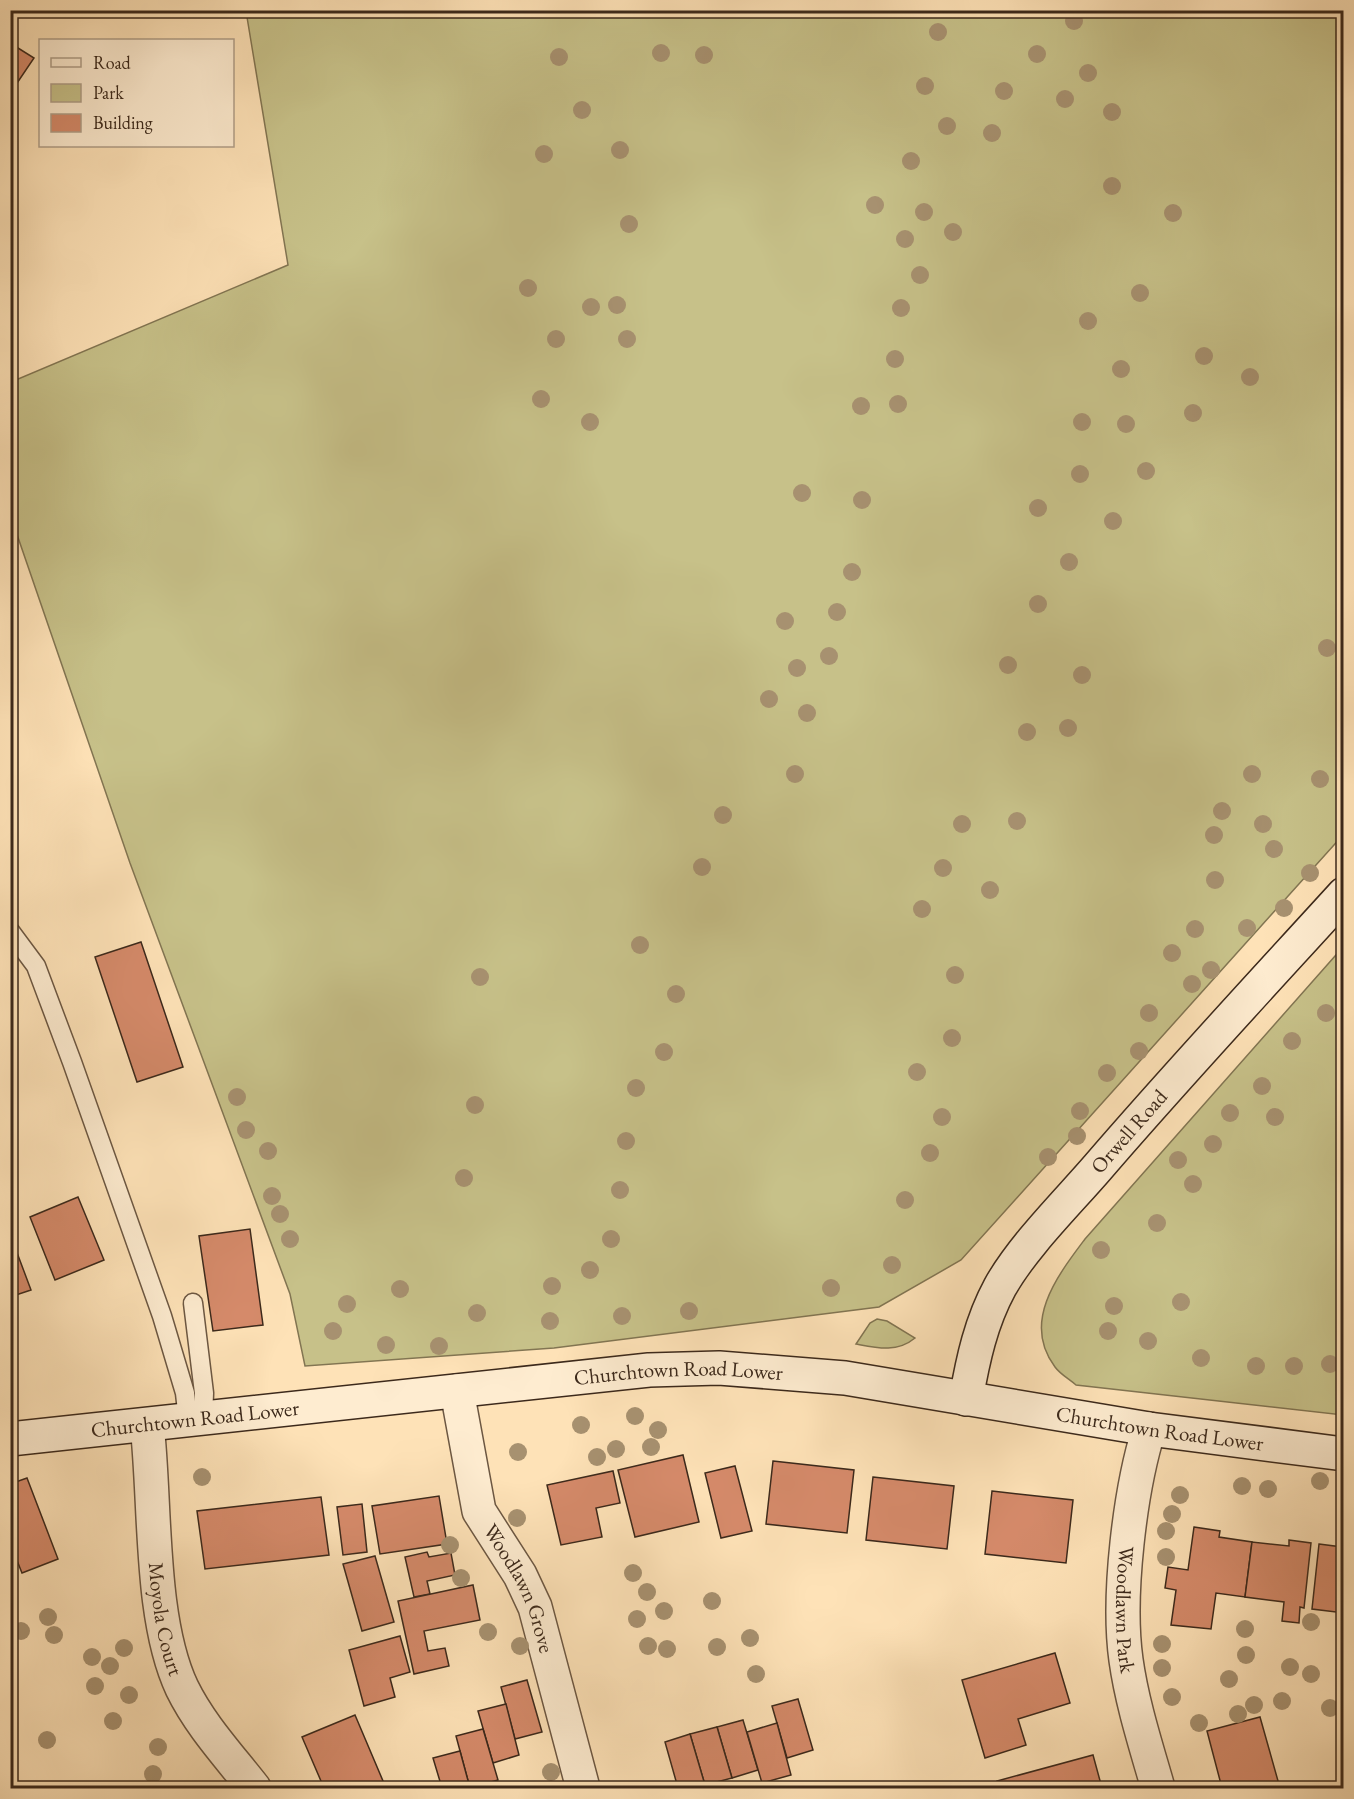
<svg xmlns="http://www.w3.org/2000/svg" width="1354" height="1799" font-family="'EB Garamond',serif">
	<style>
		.green { fill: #c7c189; stroke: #827552; stroke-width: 1.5 }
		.building { fill: #d58a6a; stroke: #3c291b; stroke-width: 1.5 }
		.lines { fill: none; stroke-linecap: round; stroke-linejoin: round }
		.lane-casing { stroke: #6c5742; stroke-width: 21 }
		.street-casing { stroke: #6c5742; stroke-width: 36 }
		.secondary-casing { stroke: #3c291b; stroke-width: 36 }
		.lane { stroke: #feecd0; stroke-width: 18 }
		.street { stroke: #feecd0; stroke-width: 33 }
		.secondary { stroke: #feecd0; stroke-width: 33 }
		.tree { fill: #a79170 }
		.labels { text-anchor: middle; stroke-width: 5; stroke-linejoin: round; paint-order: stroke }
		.street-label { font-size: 21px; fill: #3c291b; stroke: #feecd0 }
	</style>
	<rect width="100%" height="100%" fill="#fee2b7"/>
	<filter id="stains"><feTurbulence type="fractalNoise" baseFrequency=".00333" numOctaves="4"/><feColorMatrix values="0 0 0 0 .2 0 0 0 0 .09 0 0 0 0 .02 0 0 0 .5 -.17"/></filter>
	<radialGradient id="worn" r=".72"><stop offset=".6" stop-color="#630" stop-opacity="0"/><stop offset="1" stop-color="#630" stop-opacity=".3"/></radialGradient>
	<g class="green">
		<polygon points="246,11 1343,11 1343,835 961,1260 879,1307 554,1348 305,1366 290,1294 130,863 11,517 11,382 288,265"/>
		<path d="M 1343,947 L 1343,1415 L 1076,1385 C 1069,1379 1060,1374 1055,1367 C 1021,1322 1058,1275 1085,1239 Z"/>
		<path d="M 877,1319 L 887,1321 L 915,1338 C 897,1353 877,1348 856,1344 L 870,1323 Z"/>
	</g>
	<g class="building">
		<polygon points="10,43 34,58 11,92 10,91"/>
		<polygon points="141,942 183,1067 137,1082 95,957"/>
		<polygon points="78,1197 104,1260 55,1280 30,1217"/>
		<polygon points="250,1229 263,1325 213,1331 199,1236"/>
		<polygon points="10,1234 31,1290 10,1297"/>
		<polygon points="683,1455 699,1522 635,1537 618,1470"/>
		<polygon points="773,1461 854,1470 847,1533 766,1524"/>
		<polygon points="735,1466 752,1531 721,1538 705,1473"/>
		<polygon points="613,1471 620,1503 596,1508 602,1537 561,1545 547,1485"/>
		<polygon points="873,1477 954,1486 947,1549 866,1540"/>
		<polygon points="27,1478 58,1559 22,1573 10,1543 10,1484"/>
		<polygon points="992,1491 1073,1500 1066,1563 985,1554"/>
		<polygon points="439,1496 447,1544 380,1554 372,1506"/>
		<polygon points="321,1497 329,1555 205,1569 197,1511"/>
		<polygon points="362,1504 367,1552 343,1555 337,1507"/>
		<polygon points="1194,1527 1220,1531 1219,1537 1252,1542 1245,1597 1216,1593 1211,1629 1171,1625 1176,1590 1165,1588 1168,1567 1188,1570"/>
		<polygon points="1289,1540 1311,1543 1304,1608 1300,1607 1299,1623 1282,1621 1284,1602 1245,1597 1252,1542 1289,1546"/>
		<polygon points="1319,1544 1342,1547 1344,1613 1312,1609"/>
		<polygon points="427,1552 429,1557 451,1553 455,1575 427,1581 430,1594 414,1597 405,1557"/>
		<polygon points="375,1556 394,1622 362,1631 343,1564"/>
		<polygon points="473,1585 480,1620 424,1631 428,1651 445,1648 449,1666 414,1674 398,1601"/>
		<polygon points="400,1636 410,1672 390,1678 395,1697 364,1706 349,1650"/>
		<polygon points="1055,1653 1070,1703 1018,1719 1026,1745 985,1758 962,1680"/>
		<polygon points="527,1680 542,1732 515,1739 501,1687"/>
		<polygon points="798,1699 813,1750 787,1758 772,1706"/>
		<polygon points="506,1704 519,1755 493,1763 478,1711"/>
		<polygon points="355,1715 386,1788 324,1788 302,1737"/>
		<polygon points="1260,1717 1280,1788 1222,1788 1207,1731"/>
		<polygon points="743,1720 758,1770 732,1778 717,1727"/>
		<polygon points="777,1723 791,1775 762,1783 747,1732"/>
		<polygon points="717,1727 732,1778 705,1785 690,1734"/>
		<polygon points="483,1729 498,1780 470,1788 456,1736"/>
		<polygon points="690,1734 705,1785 678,1788 665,1742"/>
		<polygon points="460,1751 470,1788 442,1788 433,1758"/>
		<polygon points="1093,1755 1102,1788 999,1788 997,1781"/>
		<polygon points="1321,1782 1322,1788 1297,1788"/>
	</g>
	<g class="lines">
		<g class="lane-casing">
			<g id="lane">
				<polyline points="10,931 36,966 72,1062 162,1316 185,1393 188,1420"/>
				<polyline points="193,1303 204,1393 203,1419"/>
			</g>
		</g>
		<g class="street-casing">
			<g id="street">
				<path id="s1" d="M 457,1391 L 479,1511 L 520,1575 L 535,1607 L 583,1788"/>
				<path id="s2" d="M 147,1425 C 156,1503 149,1618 182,1688 C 200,1725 229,1756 254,1788"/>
				<path id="s3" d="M 1149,1429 C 1130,1490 1117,1596 1126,1660 C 1132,1703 1146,1746 1158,1788"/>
			</g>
		</g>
		<g class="secondary-casing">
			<g id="secondary">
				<path id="s4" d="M 966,1399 C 973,1359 981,1322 1000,1287 C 1023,1246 1067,1203 1098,1167 C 1178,1074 1261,985 1344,894"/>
				<path id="s5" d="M 10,1439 L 649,1370 L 719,1368 L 845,1378 L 1149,1429 L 1344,1454"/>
			</g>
		</g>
		<use href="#lane" class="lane"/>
		<use href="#street" class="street"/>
		<use href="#secondary" class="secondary"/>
	</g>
	<g class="tree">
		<circle cx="1074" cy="21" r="9"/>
		<circle cx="938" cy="32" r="9"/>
		<circle cx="661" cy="53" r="9"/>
		<circle cx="1037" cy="54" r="9"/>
		<circle cx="704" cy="55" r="9"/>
		<circle cx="559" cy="57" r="9"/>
		<circle cx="1088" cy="73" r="9"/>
		<circle cx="925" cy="86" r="9"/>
		<circle cx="1004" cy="91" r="9"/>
		<circle cx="1065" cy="99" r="9"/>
		<circle cx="582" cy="110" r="9"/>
		<circle cx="1112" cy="112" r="9"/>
		<circle cx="947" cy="126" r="9"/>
		<circle cx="992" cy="133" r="9"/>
		<circle cx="620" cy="150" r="9"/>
		<circle cx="544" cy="154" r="9"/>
		<circle cx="911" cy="161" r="9"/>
		<circle cx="1112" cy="186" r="9"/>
		<circle cx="875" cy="205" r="9"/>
		<circle cx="924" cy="212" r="9"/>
		<circle cx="1173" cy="213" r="9"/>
		<circle cx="629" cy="224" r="9"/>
		<circle cx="953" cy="232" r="9"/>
		<circle cx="905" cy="239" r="9"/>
		<circle cx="920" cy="275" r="9"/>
		<circle cx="528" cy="288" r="9"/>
		<circle cx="1140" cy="293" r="9"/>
		<circle cx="617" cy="305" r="9"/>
		<circle cx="591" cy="307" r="9"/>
		<circle cx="901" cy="308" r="9"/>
		<circle cx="1088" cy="321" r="9"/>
		<circle cx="556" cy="339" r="9"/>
		<circle cx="627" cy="339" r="9"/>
		<circle cx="1204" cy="356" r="9"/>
		<circle cx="895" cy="359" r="9"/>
		<circle cx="1121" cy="369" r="9"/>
		<circle cx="1250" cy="377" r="9"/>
		<circle cx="541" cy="399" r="9"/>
		<circle cx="898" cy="404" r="9"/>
		<circle cx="861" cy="406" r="9"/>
		<circle cx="1193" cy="413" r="9"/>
		<circle cx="590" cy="422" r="9"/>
		<circle cx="1082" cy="422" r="9"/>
		<circle cx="1126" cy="424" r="9"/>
		<circle cx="1146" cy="471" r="9"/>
		<circle cx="1080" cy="474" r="9"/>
		<circle cx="802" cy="493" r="9"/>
		<circle cx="862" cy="500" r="9"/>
		<circle cx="1038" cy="508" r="9"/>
		<circle cx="1113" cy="521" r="9"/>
		<circle cx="1069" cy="562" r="9"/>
		<circle cx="852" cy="572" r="9"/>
		<circle cx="1038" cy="604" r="9"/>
		<circle cx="837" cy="612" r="9"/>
		<circle cx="785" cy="621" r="9"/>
		<circle cx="1327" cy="648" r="9"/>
		<circle cx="829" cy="656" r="9"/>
		<circle cx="1008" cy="665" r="9"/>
		<circle cx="797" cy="668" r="9"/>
		<circle cx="1082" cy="675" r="9"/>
		<circle cx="769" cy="699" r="9"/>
		<circle cx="807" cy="713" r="9"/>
		<circle cx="1068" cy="728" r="9"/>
		<circle cx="1027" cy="732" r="9"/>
		<circle cx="795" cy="774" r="9"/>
		<circle cx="1252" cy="774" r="9"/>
		<circle cx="1320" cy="779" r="9"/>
		<circle cx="1222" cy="811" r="9"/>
		<circle cx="723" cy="815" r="9"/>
		<circle cx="1017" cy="821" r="9"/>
		<circle cx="962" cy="824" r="9"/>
		<circle cx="1263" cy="824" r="9"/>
		<circle cx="1214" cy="835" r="9"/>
		<circle cx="1274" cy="849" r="9"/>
		<circle cx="702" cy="867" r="9"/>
		<circle cx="943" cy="868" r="9"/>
		<circle cx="1310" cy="873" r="9"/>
		<circle cx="1215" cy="880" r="9"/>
		<circle cx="990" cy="890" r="9"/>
		<circle cx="1284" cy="908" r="9"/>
		<circle cx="922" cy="909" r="9"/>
		<circle cx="1247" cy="928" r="9"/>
		<circle cx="1195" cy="929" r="9"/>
		<circle cx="640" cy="945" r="9"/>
		<circle cx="1172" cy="953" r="9"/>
		<circle cx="1211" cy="970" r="9"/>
		<circle cx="955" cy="975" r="9"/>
		<circle cx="480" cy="977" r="9"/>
		<circle cx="1192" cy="984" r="9"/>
		<circle cx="676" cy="994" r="9"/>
		<circle cx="1149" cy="1013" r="9"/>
		<circle cx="1326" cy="1013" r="9"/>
		<circle cx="952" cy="1038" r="9"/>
		<circle cx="1292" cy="1041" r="9"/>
		<circle cx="1139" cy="1051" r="9"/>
		<circle cx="664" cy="1052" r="9"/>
		<circle cx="917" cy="1072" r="9"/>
		<circle cx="1107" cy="1073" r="9"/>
		<circle cx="1262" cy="1086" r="9"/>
		<circle cx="636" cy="1088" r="9"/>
		<circle cx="237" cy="1097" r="9"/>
		<circle cx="475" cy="1105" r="9"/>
		<circle cx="1080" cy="1111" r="9"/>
		<circle cx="1230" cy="1113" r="9"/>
		<circle cx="942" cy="1117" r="9"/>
		<circle cx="1275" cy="1117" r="9"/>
		<circle cx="246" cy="1130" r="9"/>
		<circle cx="1077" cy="1136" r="9"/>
		<circle cx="626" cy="1141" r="9"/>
		<circle cx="1213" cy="1144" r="9"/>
		<circle cx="268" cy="1151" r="9"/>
		<circle cx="930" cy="1153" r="9"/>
		<circle cx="1048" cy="1157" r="9"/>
		<circle cx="1178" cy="1160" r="9"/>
		<circle cx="464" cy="1178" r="9"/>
		<circle cx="1193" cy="1184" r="9"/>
		<circle cx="620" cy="1190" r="9"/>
		<circle cx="272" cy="1196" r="9"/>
		<circle cx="905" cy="1200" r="9"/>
		<circle cx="280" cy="1214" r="9"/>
		<circle cx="1157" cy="1223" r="9"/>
		<circle cx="290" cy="1239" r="9"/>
		<circle cx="611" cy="1239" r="9"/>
		<circle cx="1101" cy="1250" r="9"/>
		<circle cx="892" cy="1265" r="9"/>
		<circle cx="590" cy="1270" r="9"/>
		<circle cx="552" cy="1286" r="9"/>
		<circle cx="831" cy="1288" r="9"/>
		<circle cx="400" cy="1289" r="9"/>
		<circle cx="1181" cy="1302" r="9"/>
		<circle cx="347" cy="1304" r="9"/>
		<circle cx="1114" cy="1306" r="9"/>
		<circle cx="689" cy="1311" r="9"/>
		<circle cx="477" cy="1313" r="9"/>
		<circle cx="622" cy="1316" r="9"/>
		<circle cx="550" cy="1321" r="9"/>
		<circle cx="333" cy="1331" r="9"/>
		<circle cx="1108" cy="1331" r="9"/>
		<circle cx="1148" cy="1341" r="9"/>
		<circle cx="386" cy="1345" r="9"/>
		<circle cx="439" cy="1346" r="9"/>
		<circle cx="1201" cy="1358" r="9"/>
		<circle cx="1330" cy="1364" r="9"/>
		<circle cx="1256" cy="1366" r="9"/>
		<circle cx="1294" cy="1366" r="9"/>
		<circle cx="635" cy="1416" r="9"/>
		<circle cx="581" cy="1425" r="9"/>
		<circle cx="658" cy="1430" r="9"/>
		<circle cx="651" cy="1447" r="9"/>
		<circle cx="616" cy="1449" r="9"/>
		<circle cx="518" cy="1452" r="9"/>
		<circle cx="597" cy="1457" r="9"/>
		<circle cx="202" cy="1477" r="9"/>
		<circle cx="1320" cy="1481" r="9"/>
		<circle cx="1242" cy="1486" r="9"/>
		<circle cx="1268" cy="1489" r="9"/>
		<circle cx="1180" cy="1495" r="9"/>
		<circle cx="1172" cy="1514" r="9"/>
		<circle cx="517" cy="1518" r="9"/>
		<circle cx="1166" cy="1531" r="9"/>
		<circle cx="450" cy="1545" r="9"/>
		<circle cx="1166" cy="1557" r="9"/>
		<circle cx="633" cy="1573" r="9"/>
		<circle cx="461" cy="1578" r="9"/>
		<circle cx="647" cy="1592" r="9"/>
		<circle cx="712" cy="1601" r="9"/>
		<circle cx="664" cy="1611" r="9"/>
		<circle cx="48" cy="1617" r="9"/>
		<circle cx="637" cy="1619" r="9"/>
		<circle cx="1311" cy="1622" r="9"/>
		<circle cx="1245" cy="1629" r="9"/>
		<circle cx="21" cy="1631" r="9"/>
		<circle cx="488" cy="1632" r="9"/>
		<circle cx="54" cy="1635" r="9"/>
		<circle cx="750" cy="1638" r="9"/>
		<circle cx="1162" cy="1644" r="9"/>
		<circle cx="520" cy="1646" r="9"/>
		<circle cx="648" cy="1646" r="9"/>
		<circle cx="717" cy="1647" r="9"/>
		<circle cx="124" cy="1648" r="9"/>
		<circle cx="667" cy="1649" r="9"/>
		<circle cx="1246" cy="1655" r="9"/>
		<circle cx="92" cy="1657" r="9"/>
		<circle cx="110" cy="1666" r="9"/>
		<circle cx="1290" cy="1667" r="9"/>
		<circle cx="1162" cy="1668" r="9"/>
		<circle cx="756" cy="1674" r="9"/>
		<circle cx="1311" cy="1674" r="9"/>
		<circle cx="1229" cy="1679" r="9"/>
		<circle cx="95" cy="1686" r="9"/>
		<circle cx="129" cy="1695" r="9"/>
		<circle cx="1172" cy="1697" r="9"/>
		<circle cx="1282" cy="1701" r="9"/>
		<circle cx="1254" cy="1705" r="9"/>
		<circle cx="1330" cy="1708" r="9"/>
		<circle cx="1238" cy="1714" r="9"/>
		<circle cx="113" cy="1721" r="9"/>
		<circle cx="1199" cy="1723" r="9"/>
		<circle cx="47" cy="1740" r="9"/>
		<circle cx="158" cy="1747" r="9"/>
		<circle cx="551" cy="1772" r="9"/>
		<circle cx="153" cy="1774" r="9"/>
	</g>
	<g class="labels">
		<g class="street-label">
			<text dy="7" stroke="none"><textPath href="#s4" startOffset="320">Orwell Road</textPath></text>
			<text dy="7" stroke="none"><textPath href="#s5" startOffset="672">Churchtown Road Lower</textPath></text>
			<text dy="7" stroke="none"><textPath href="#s5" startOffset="186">Churchtown Road Lower</textPath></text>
			<text dy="7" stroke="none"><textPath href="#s5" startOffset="1158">Churchtown Road Lower</textPath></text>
			<text dy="7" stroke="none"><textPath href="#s1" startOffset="210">Woodlawn Grove</textPath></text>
			<text dy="7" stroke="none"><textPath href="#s3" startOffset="183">Woodlawn Park</textPath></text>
			<text dy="7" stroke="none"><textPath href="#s2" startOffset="195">Moyola Court</textPath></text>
		</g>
	</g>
	<rect width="1354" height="1799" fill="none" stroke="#fee2b7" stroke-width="36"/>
	<rect x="12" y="12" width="1330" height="1775" fill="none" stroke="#3c291b" stroke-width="3"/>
	<rect x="18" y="18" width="1318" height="1763" fill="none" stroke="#3c291b" stroke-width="1.5"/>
	<rect x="39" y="39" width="195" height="108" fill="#feecd0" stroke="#b09e88" stroke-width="1.5"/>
	<rect x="51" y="58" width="30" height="9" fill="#feecd0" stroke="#b09e88" stroke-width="1.5"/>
	<text x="93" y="69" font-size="18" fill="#3c291b">Road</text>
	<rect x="51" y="84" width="30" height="18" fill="#c7c189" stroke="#b09e88" stroke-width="1.5"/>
	<text x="93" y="99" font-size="18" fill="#3c291b">Park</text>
	<rect x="51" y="114" width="30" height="18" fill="#d58a6a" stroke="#b09e88" stroke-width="1.5"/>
	<text x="93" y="129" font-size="18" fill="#3c291b">Building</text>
	<rect width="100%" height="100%" filter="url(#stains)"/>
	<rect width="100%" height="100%" fill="url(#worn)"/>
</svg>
